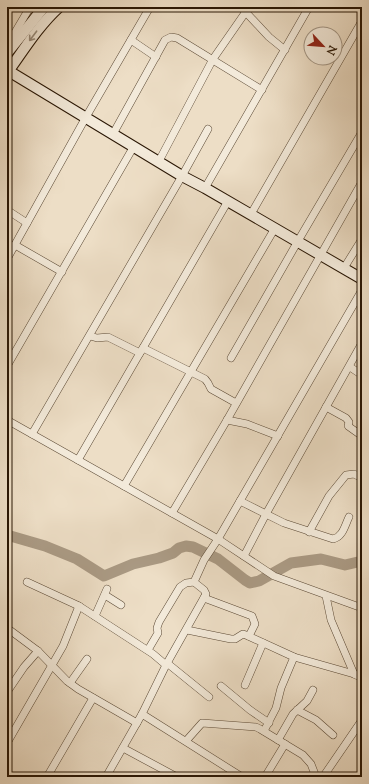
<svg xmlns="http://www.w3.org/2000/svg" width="369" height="784" font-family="'Sorts Mill Goudy',serif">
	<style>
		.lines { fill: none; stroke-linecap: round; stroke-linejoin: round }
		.river { stroke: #aa9a84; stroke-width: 11 }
		.street-casing { stroke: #5a4834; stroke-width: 8 }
		.secondary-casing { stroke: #291604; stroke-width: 12 }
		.street { stroke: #f3eada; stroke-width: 7 }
		.secondary { stroke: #f3eada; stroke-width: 10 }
		.oneway { stroke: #988b7a }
	</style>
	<rect width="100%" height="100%" fill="#eddec6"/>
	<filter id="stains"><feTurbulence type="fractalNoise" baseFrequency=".005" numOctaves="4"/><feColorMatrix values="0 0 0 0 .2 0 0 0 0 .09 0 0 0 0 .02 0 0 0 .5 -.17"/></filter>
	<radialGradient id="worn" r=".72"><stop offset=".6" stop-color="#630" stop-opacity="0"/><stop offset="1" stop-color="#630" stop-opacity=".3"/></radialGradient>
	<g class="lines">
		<polyline class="river" points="7,535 45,546 77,559 104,576 133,564 159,558 173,553 179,548 186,546 193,547 218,559 245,580 250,583 259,581 291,563 321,559 345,565 362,561"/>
		<g class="street-casing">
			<g id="street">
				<polyline points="241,7 269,37 285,50"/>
				<polyline points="131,40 156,57"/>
				<polyline points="7,46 30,7"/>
				<polyline points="113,134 165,40 171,37 177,38 262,90"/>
				<polyline points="159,161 213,59 245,13"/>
				<polyline points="205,188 309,7"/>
				<polyline points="7,210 27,223"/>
				<polyline points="251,214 362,21"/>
				<polyline points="15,245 62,272"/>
				<polyline points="7,259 86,117 150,7"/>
				<polyline points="344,268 362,239"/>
				<polyline points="90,336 97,338 108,337 140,353"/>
				<polyline points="143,348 205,379 208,383 211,389 236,403"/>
				<polyline points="231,358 298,241 362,132"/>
				<polyline points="7,366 134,146"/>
				<polyline points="350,367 362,375"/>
				<polyline points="326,407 346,418 349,422 348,426 362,436"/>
				<polyline points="7,420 218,539 274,576 362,608"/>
				<polyline points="227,420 247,424 278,436"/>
				<polyline points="32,434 182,176 208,129"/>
				<polyline points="78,460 228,201"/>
				<polyline points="124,486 275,228"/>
				<path d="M 240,501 L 284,523 L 333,539 C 343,537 345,525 349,517"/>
				<polyline points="172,513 227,420 362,182"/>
				<polyline points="309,532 329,496 346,475 354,474 362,478"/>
				<polyline points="244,556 266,514 362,343"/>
				<polyline points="27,582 79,606 153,654 166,665"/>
				<polyline points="105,595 121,605"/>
				<polyline points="326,596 331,620 354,674"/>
				<polyline points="204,598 252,616 255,624 249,636"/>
				<polyline points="95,616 107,589"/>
				<polyline points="7,628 38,651 67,681 78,689 137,723"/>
				<polyline points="187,630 231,639 235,639 243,634 246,635 294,657 281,688 276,708 264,731"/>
				<polyline points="148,650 158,633 157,628 159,622 180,587 186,583 194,582"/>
				<polyline points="294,657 354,674 362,678"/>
				<polyline points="167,663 209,697"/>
				<polyline points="70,683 87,659"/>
				<polyline points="245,685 263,643"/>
				<polyline points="221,686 250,710 269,723"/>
				<polyline points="7,692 24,667 38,651"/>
				<polyline points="297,710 316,720 333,735"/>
				<polyline points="142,714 242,777"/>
				<polyline points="278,740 293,714 307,701 313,690"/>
				<polyline points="186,741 202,723 256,727 260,729 303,755 311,764 316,777"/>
				<polyline points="7,743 63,646 79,606"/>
				<polyline points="123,748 177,777"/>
				<polyline points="47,777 93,698"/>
				<polyline points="106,777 142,714 166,665 206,594 204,590 194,582 204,560 218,539 362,290"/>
				<polyline points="265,777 285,744"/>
				<polyline points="323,777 362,720"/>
			</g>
		</g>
		<g class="secondary-casing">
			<g id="secondary">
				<polyline points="7,53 44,7"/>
				<polyline points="7,70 182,176 205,188 362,279"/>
				<path d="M 7,73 C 23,51 38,26 59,7"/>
			</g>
		</g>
		<use href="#street" class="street"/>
		<use href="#secondary" class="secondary"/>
	</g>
	<defs><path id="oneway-shaft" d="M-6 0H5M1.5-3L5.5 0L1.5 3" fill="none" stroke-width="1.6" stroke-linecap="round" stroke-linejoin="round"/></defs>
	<use class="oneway" href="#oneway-shaft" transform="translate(33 36) rotate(127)"/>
	<rect width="369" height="784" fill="none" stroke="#eddec6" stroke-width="24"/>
	<rect x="8" y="8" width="353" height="768" fill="none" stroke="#291604" stroke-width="2"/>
	<rect x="12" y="12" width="345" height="760" fill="none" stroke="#291604"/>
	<g transform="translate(323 46) rotate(116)"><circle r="19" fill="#f3eada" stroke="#a29584"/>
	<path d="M0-3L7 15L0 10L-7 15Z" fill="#8f2418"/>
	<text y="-6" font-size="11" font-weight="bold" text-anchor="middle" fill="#291604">N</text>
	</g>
	<rect width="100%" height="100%" filter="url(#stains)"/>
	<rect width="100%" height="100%" fill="url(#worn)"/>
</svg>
